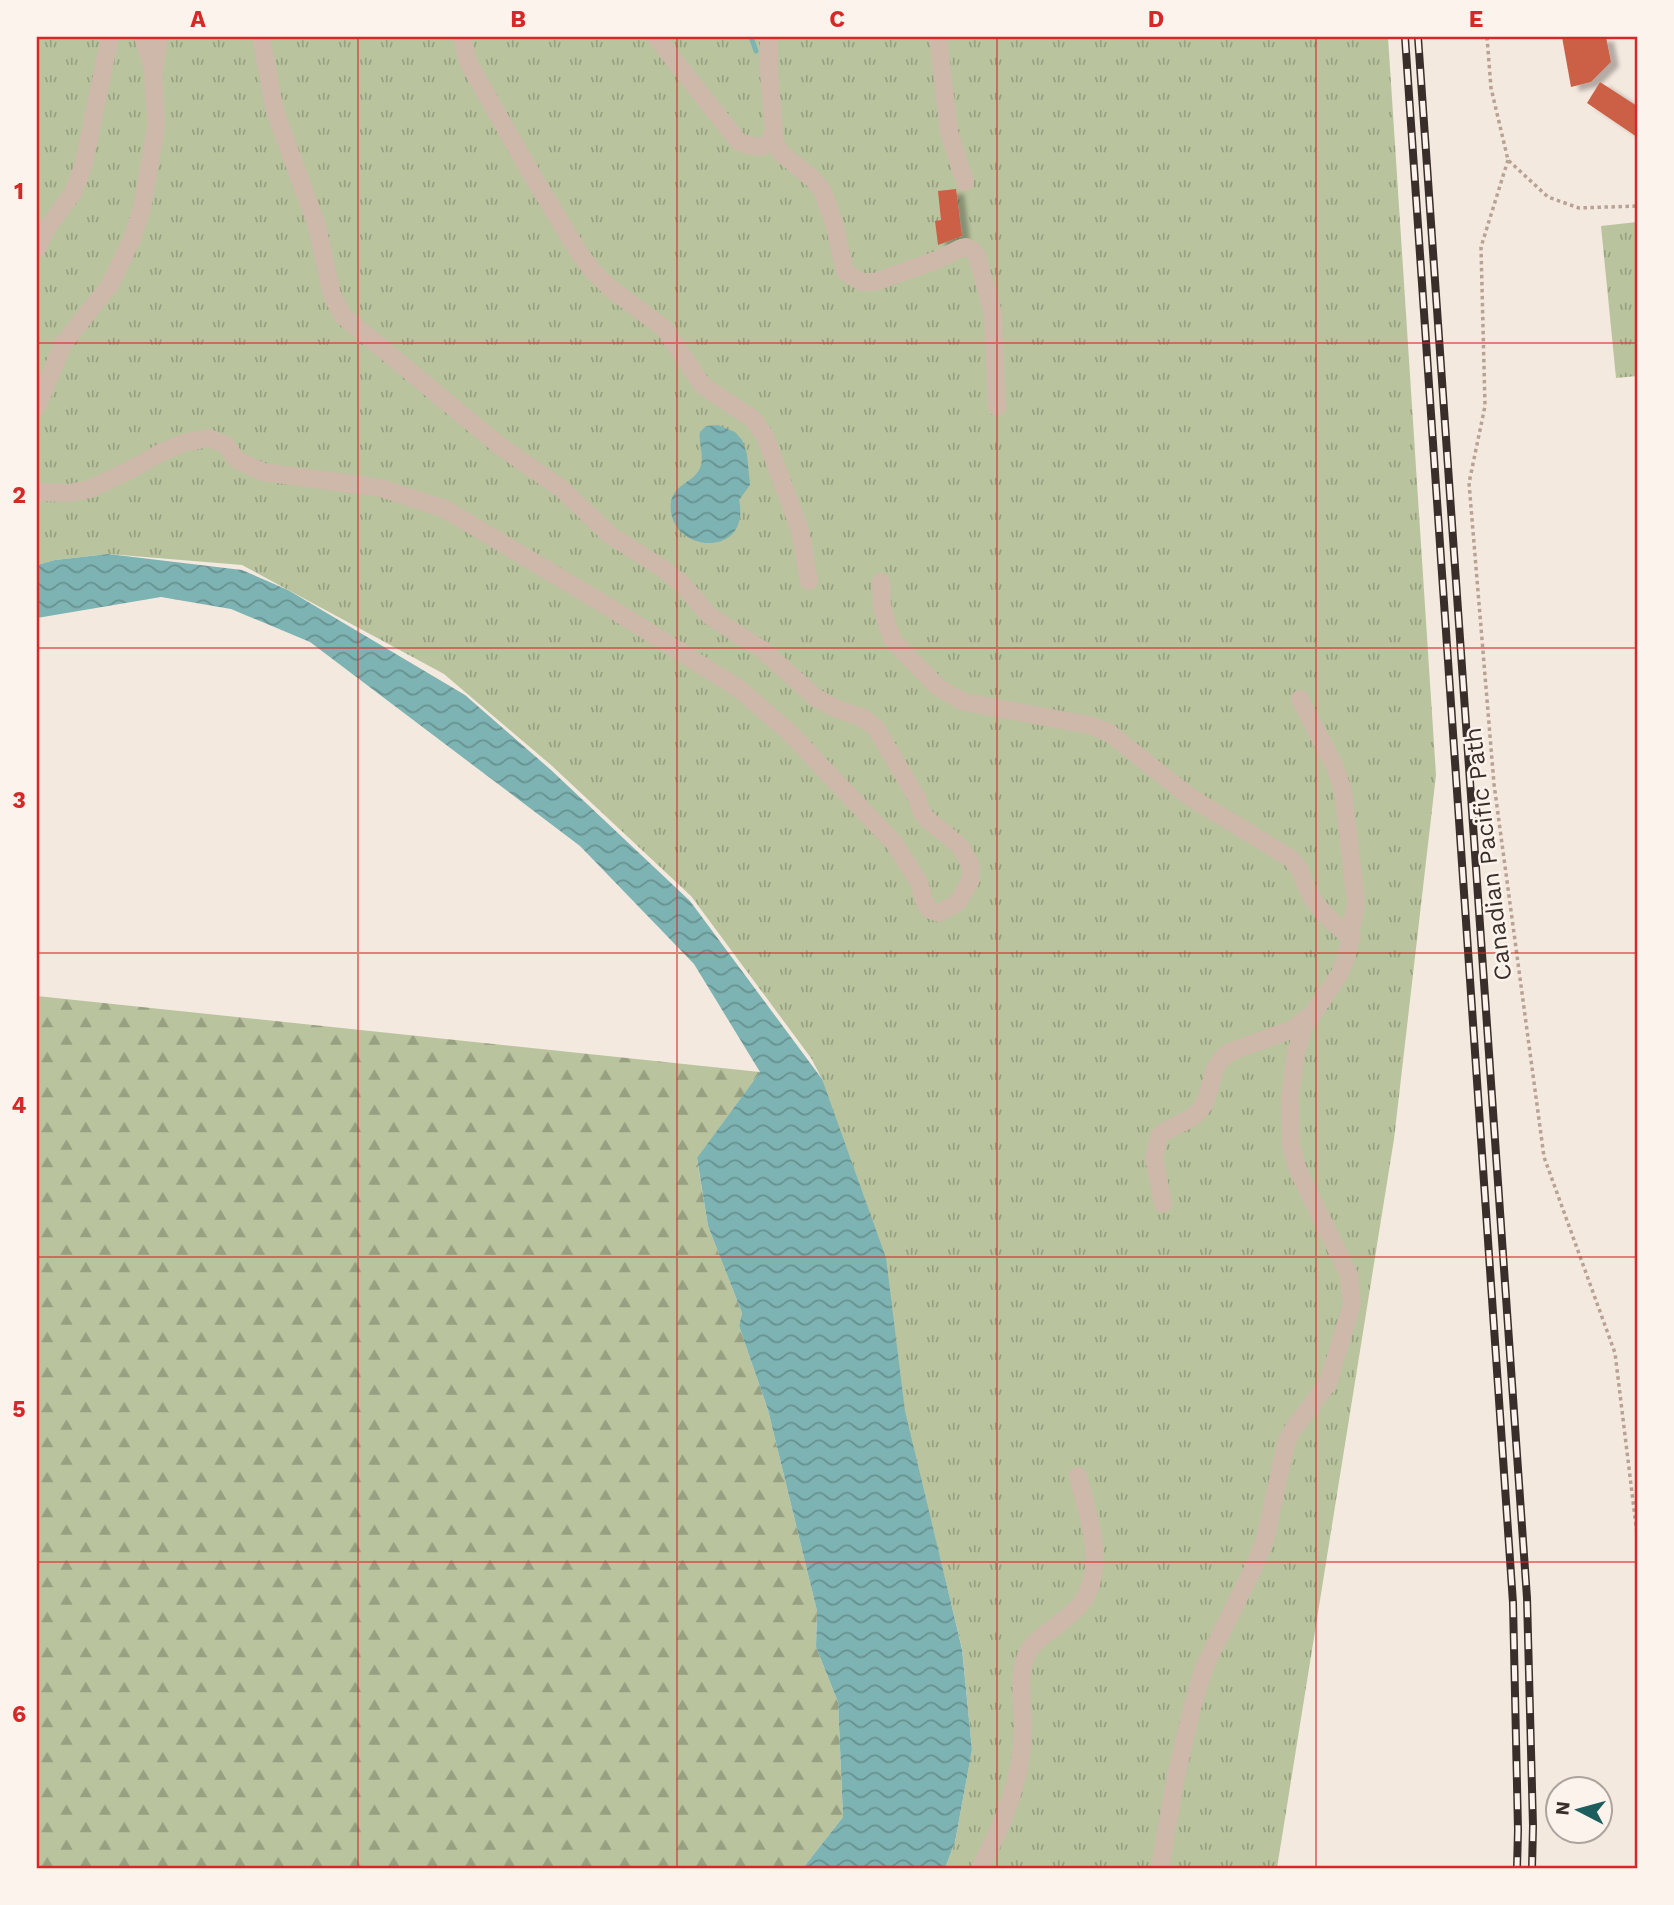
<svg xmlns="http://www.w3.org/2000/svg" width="1674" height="1905" font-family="'Work Sans',sans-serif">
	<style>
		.grass { fill: url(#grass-tufts) }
		.forest { fill: url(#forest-firs) }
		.water { fill: url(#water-waves) }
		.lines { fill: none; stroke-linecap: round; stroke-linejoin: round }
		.stream { stroke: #7db3b2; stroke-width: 5 }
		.building { fill: #cb6047; filter: url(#shadow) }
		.path { stroke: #b9a294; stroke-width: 3.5; stroke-dasharray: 3.5 3.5; stroke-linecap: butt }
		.minor { stroke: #cdb8aa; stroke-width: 18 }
		.rail-casing { stroke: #3a2e2a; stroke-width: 8 }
		.rail { stroke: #fbf3ec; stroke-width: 5; stroke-dasharray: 16; stroke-linecap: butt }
		.grid { fill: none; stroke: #d62828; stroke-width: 2; stroke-opacity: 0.55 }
		.labels { text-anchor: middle; stroke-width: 5; stroke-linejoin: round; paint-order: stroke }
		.street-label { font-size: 24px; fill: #3a2e2a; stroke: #fbf3ec }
		.neatline { fill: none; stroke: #d62828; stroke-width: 2.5 }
		.grid-label { font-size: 23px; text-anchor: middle; font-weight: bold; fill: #d62828 }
	</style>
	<defs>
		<pattern id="grass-tufts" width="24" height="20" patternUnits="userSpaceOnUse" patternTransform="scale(1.75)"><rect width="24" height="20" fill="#b9c49e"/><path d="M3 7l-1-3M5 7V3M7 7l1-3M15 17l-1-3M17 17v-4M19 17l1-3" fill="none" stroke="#97a081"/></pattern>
		<pattern id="forest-firs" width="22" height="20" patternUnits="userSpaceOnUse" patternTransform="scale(1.75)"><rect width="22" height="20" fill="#b9c49e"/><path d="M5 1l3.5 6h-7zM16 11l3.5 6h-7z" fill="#97a081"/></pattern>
		<pattern id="water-waves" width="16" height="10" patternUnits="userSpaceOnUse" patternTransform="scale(1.75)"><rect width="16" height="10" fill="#7db3b2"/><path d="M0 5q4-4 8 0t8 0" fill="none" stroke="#679291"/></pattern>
		<filter id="shadow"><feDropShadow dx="8" dy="4.5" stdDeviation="2" flood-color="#0004"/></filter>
	</defs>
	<rect width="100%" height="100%" fill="#f4e9df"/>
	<g class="grass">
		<polygon points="37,37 1388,37 1436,775 1394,1139 1277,1868 945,1868 955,1842 972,1750 962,1648 822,1079 811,1058 691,896 551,765 444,674 242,565 108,554 55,560 37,565"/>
		<polygon points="1637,222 1637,376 1616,378 1601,226"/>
	</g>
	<polygon class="forest" points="37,996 760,1072 697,1159 708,1226 742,1313 739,1326 768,1410 817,1611 816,1647 838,1702 843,1817 803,1868 37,1868"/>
	<g class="water">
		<path d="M 718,425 L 735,432 L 742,440 L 747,454 L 750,485 L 739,500 C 752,561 665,553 671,502 C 674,483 697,482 701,465 C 704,455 698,442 700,432 L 706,426 Z"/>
		<polygon points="108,554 242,570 288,590 465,695 551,770 690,901 822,1079 886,1258 905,1411 962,1649 972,1750 955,1842 945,1868 803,1868 843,1817 838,1702 816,1647 817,1611 768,1410 739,1326 742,1313 708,1226 697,1158 760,1072 694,964 580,846 310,642 231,609 161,597 37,618 37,565 55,560"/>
	</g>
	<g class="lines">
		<polyline class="stream" points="751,37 756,51"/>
	</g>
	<g class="building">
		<polygon points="1562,37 1606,37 1611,62 1591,82 1571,87"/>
		<polygon points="1600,82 1637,106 1637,137 1587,103"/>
		<polygon points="956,189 962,236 938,245 935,221 941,220 938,191"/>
	</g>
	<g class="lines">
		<g class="path">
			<polyline points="1487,37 1491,88 1508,160 1548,197 1579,208 1637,206"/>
			<polyline points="1508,160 1481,247 1485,406 1469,483 1494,784 1544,1157 1615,1353 1637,1534"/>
		</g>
		<g class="minor">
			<polyline points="462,37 468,62 528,168 578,251 592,270 610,288 665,329 703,386 753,419 765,436 800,530 809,581"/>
			<path d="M 656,37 L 739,142 C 757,148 766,152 773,132"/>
			<polyline points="769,37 769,73 775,143 782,154 812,178 822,190 834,223 845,272 862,282 875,282 937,260 961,248 966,247 972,250 977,256 993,313 997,407"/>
			<polyline points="938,37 949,132 965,182"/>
			<polyline points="155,65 159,37"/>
			<polyline points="37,249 47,228 73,193 83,167 110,37"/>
			<polyline points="37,407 63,344 110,285 132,239 142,208 156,127 153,68 143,37"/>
			<polyline points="37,492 69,493 90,489 132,469 160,453 183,443 209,438 226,445 237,460 263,472 381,488 445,509 604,604 738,688 789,732 894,843 919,882 924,901 930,910 939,913 957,903 970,882 971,868 969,862 960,846 928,820 922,813 917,798 876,728 863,718 835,708 815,697 764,651 710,616 681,583 665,570 610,535 562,489 500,446 343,316 332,295 317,226 275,111 261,37"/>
			<path d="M 881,582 L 882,606 L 887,625 L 894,642 L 939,688 L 964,702 L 1089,725 L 1108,732 L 1190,797 L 1290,858 C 1301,868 1303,879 1309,892 C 1318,910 1336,926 1352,938"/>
			<path d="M 1163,1204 L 1154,1157 L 1159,1136 C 1171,1125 1190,1123 1201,1109 C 1215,1090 1206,1068 1230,1052 L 1293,1029 L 1308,1017"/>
			<path d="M 980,1868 C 1003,1825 1021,1781 1023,1731 C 1024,1706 1017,1681 1026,1656 C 1032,1641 1048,1633 1060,1623 C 1067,1617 1078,1609 1083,1601 C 1107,1563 1088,1516 1078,1476"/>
			<polyline points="1160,1868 1175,1781 1192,1708 1204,1668 1254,1567 1265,1540 1286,1443 1292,1431 1328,1383 1352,1304 1349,1275 1298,1170 1291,1146 1290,1097 1296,1052 1304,1027 1339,975 1347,955 1356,902 1343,791 1335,767 1300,699"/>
		</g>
		<g class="rail-casing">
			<g id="rail">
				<polyline points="1405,37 1513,1603 1518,1830 1517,1868"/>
				<polyline points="1418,37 1527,1598 1533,1826 1532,1868"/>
			</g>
		</g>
		<use href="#rail" class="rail"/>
	</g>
	<path class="grid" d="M 358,37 L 358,1868M 677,37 L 677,1868M 997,37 L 997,1868M 1316,37 L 1316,1868M 37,343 L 1637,343M 37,648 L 1637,648M 37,953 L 1637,953M 37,1257 L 1637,1257M 37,1562 L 1637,1562"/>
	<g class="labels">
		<g class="street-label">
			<text transform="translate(1488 854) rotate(-97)" y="8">Canadian Pacific Path</text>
		</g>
	</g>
	<rect width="1674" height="1905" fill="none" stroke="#fbf3ec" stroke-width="77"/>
	<g transform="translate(1579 1810) rotate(276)"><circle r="33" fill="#fbf3ec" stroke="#aea49e" stroke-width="2"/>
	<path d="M0-5L12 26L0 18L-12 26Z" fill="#1d5d5e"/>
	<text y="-10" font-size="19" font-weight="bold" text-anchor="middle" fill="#3a2e2a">N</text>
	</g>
	<rect x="38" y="38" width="1598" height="1829" class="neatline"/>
	<g class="grid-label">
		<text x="198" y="27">A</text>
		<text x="518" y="27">B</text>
		<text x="837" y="27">C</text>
		<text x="1156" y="27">D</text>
		<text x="1476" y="27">E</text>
		<text x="19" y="199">1</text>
		<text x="19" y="503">2</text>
		<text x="19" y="808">3</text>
		<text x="19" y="1113">4</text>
		<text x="19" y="1417">5</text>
		<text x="19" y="1722">6</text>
	</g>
</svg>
